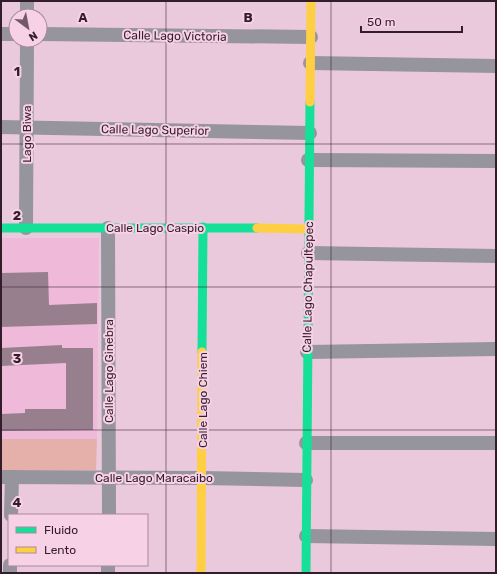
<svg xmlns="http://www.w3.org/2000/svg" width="497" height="574" font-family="Rubik,sans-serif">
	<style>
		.built { fill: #efbad9 }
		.green { fill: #e5b0a9 }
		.building { fill: #977f8e }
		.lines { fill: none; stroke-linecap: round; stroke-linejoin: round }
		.street { stroke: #96949c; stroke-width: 14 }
		.fast { stroke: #16e098; stroke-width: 9 }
		.slow { stroke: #ffcf43; stroke-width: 9 }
		.grid { fill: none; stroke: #341d2b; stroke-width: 1; stroke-opacity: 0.55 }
		.labels { text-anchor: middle; stroke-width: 4; stroke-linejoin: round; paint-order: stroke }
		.street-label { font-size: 12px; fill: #341d2b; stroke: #f7d1e6 }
		.grid-label { font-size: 13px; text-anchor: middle; font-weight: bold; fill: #341d2b; stroke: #f7d1e6; stroke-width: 4; stroke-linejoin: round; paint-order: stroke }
	</style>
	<rect width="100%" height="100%" fill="#ebc9dd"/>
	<polygon class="built" points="1,238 99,238 97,439 1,439"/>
	<polygon class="green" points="1,439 97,439 96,470 1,470"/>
	<g class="building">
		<polygon points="48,272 49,305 97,303 97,324 1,327 1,273"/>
		<polygon points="62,345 62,348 93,348 93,430 1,431 1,414 25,413 25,409 66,409 66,363 1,366 1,348"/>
	</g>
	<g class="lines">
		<g class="street">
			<polyline points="27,1 27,16"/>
			<polyline points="1,34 16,34"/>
			<polyline points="40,34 311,37"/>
			<polyline points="310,63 496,66"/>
			<polyline points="1,127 310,133"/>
			<polyline points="308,160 496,161"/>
			<polyline points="26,228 27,40"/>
			<polyline points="108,228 109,515"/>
			<polyline points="308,253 496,256"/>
			<polyline points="307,352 496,349"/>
			<polyline points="306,443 496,443"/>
			<polyline points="1,477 203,478 306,480"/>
			<polyline points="11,515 12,477"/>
			<polyline points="306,536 496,539"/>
			<polyline points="10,573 10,565"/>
			<polyline points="108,573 108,565"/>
		</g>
		<g class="fast">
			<polyline points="1,228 257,228"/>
			<polyline points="202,352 203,227"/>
			<polyline points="306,573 310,102"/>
		</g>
		<g class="slow">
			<polyline points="310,102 311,1"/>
			<polyline points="257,228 308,229"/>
			<polyline points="201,573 202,352"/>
		</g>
	</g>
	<path class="grid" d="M 166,1 L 166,573M 331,1 L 331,573M 1,144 L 496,144M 1,287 L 496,287M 1,430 L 496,430"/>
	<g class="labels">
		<g class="street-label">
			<text transform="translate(175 36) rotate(1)" y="4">Calle Lago Victoria</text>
			<text transform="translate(155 130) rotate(1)" y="4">Calle Lago Superior</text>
			<text transform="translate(27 134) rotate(-90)" y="4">Lago Biwa</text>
			<text x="155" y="232">Calle Lago Caspio</text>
			<text transform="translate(308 287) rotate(-89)" y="4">Calle Lago Chapultepec</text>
			<text transform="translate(109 371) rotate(-90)" y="4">Calle Lago Ginebra</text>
			<text transform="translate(203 400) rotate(-90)" y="4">Calle Lago Chiem</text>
			<text x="154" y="482">Calle Lago Maracaibo</text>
		</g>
	</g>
	<g class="grid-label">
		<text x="83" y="22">A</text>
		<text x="248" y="22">B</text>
		<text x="17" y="76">1</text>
		<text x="17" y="220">2</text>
		<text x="17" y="363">3</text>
		<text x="17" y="507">4</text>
	</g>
	<rect width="497" height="574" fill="none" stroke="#341d2b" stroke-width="4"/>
	<rect x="8" y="514" width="140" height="52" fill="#f7d1e6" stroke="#a9899b"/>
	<rect x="16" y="527" width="20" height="6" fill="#16e098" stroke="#a9899b"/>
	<text x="44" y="534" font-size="12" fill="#341d2b">Fluido</text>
	<rect x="16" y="547" width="20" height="6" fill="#ffcf43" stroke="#a9899b"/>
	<text x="44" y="554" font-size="12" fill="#341d2b">Lento</text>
	<g transform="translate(28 28) rotate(148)"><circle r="19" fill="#f7d1e6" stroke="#a9899b"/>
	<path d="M0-3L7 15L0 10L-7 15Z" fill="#745969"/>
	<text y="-6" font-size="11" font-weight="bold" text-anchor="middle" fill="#341d2b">N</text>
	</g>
	<path d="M361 26v6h101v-6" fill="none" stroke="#341d2b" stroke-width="2"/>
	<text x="367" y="26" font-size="12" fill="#341d2b" stroke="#f7d1e6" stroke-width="3" paint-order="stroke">50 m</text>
</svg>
